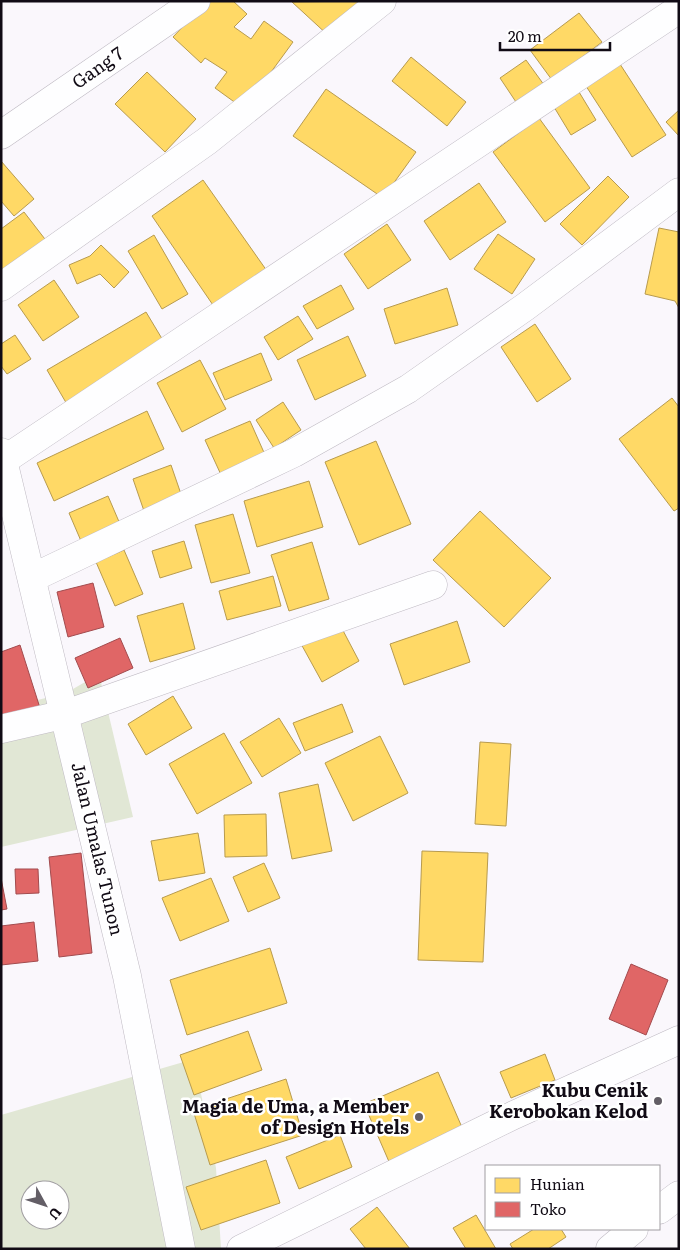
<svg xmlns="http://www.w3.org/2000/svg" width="680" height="1250" font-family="Literata,serif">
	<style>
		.green { fill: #e1e7d5; fill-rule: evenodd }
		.homes { fill: #ffd966; stroke: #b89b4e }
		.shops { fill: #e06666; stroke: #a24b4e }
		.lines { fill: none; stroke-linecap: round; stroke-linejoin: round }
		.minor-casing { stroke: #bfbac3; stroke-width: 29 }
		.minor { stroke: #fefeff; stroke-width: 28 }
		.poi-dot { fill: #635e66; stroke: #fff; stroke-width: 2 }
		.labels { text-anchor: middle; stroke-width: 5; stroke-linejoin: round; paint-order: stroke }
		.street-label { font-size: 18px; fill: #110b15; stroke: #fff }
		.poi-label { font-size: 18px; font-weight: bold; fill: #110b15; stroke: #fff; text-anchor: end }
	</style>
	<rect width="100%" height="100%" fill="#faf7fc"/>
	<g class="green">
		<polygon points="99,674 133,817 1,847 1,709 66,693"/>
		<path d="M 194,1059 L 216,1168 L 221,1249 L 1,1249 L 1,1115 ZM 30,1190 L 60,1190 L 60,1220 L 30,1220 Z"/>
	</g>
	<g class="homes">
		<polygon points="207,1 233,1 247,14 234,27 251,39 264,21 293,42 244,109 215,88 227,72 205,58 201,63 173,37"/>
		<polygon points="356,1 360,5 330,37 292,2"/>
		<polygon points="579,13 602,42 552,80 530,50"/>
		<polygon points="411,57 466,102 447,126 392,81"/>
		<polygon points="526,60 547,89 520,108 500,78"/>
		<polygon points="618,61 666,135 632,157 584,83"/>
		<polygon points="147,72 196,119 165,152 115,104"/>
		<polygon points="576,87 596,120 571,135 551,102"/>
		<polygon points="326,89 416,152 383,198 293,136"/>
		<polygon points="679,110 679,136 666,122"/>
		<polygon points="539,118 590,188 545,222 493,152"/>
		<polygon points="1,161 34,199 14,216 1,201"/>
		<polygon points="608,176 629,197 582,245 560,224"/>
		<polygon points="203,180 267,271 215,308 152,216"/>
		<polygon points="479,183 506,222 450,260 424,221"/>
		<polygon points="24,212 48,243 1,279 1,229"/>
		<polygon points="387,224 411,260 368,289 344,254"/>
		<polygon points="659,228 679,232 679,308 675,301 645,294"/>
		<polygon points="498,234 535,259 512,294 474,269"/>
		<polygon points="154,235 188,294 162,309 128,251"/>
		<polygon points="101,245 129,272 114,288 100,274 77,284 69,265 90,256"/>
		<polygon points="54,280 79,317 43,341 18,305"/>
		<polygon points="341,285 354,309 317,329 303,306"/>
		<polygon points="447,288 458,325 395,344 384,309"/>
		<polygon points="146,312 167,347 68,406 47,370"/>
		<polygon points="298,316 313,339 278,360 264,337"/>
		<polygon points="535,324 571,379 537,402 501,347"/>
		<polygon points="15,335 31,359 7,374 1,366 1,344"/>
		<polygon points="348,336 366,376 315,400 297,360"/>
		<polygon points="261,353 272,380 225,400 213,373"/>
		<polygon points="200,360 226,409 182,432 157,383"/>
		<polygon points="672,398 679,407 679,508 674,511 619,439"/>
		<polygon points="283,402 301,430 274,448 256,420"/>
		<polygon points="147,411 164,449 54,501 37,463"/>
		<polygon points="250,421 266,457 222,477 205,440"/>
		<polygon points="376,441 411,524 359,545 325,462"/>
		<polygon points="171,465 182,497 144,511 133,479"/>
		<polygon points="309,481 323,527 257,547 244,501"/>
		<polygon points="108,496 120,524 81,541 69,513"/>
		<polygon points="480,511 551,578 504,627 433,560"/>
		<polygon points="233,514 250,573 211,583 195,525"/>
		<polygon points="184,541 192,568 160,578 152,551"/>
		<polygon points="312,542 329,599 289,611 271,555"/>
		<polygon points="124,550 143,594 115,606 96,562"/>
		<polygon points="273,576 281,606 227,620 219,591"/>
		<polygon points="183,603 195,649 150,662 137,616"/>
		<polygon points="338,621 359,661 322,682 300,642"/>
		<polygon points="457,621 470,662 404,685 390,644"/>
		<polygon points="173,696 192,728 146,755 128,724"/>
		<polygon points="342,704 353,732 305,751 293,723"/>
		<polygon points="279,718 301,753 262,777 240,742"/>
		<polygon points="224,733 252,783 197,814 169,764"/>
		<polygon points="380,736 408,793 353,821 325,763"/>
		<polygon points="480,742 511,744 506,826 475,824"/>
		<polygon points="318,784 332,851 292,859 279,793"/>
		<polygon points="266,814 267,856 225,857 224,815"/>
		<polygon points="198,833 205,873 159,881 151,841"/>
		<polygon points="422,851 488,853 483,962 418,960"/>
		<polygon points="264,863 280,898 248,912 233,877"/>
		<polygon points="211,878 229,921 180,941 162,898"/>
		<polygon points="270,948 287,1003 187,1035 170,980"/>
		<polygon points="248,1031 262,1070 194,1095 180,1055"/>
		<polygon points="545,1054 555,1080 511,1098 500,1072"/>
		<polygon points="438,1072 464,1132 390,1164 364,1104"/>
		<polygon points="286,1079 303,1135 210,1165 193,1110"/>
		<polygon points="340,1135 352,1167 299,1189 286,1157"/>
		<polygon points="266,1160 280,1203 201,1230 186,1187"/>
		<polygon points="377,1207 410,1249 366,1249 350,1229"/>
		<polygon points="476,1215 496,1249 466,1249 453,1228"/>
		<polygon points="534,1229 561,1229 566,1237 548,1249 513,1249 510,1244"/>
	</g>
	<g class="shops">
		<polygon points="93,583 104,627 68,637 57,592"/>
		<polygon points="120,638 133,668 88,688 75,658"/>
		<polygon points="20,645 40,708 1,721 1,652"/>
		<polygon points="81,853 92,953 59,957 49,857"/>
		<polygon points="15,869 38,869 39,893 16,894"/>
		<polygon points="1,878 7,909 1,910"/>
		<polygon points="34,922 38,961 1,965 1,926"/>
		<polygon points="631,964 668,980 646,1035 609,1019"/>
	</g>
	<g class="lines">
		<g class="minor-casing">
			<g id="minor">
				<polyline points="1,135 196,1"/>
				<polyline points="1,287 207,141 382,1"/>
				<polyline points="1,452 127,976 181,1249"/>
				<polyline points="4,460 679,9"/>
				<polyline points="32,578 294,453 408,389 525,307 679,192"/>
				<polyline points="1,729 66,714 433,585"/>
				<polyline points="659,1210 679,1195"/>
				<polyline points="241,1249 514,1115 679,1040"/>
				<polyline points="610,1249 634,1229"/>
			</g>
		</g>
		<use href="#minor" class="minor"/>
	</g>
	<g class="poi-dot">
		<circle cx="658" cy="1101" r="5"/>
		<circle cx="419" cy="1117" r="5"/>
	</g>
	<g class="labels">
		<g class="street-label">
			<text transform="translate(98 68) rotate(-35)" y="6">Gang 7</text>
			<text transform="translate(97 849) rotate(77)" y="6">Jalan Umalas Tunon</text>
		</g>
		<g class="poi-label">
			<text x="648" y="1097">Kubu Cenik<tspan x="648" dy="21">Kerobokan Kelod</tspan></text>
			<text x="409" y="1113">Magia de Uma, a Member<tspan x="409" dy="21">of Design Hotels</tspan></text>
		</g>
	</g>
	<rect width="680" height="1250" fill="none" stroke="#110b15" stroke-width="5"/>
	<rect x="485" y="1165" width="175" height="65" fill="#ffffff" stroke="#a09da1"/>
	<rect x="495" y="1178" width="25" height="15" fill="#ffd966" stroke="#a09da1"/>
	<text x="530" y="1190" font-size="15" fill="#110b15">Hunian</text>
	<rect x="495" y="1202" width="25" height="15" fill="#e06666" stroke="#a09da1"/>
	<text x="530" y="1215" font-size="15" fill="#110b15">Toko</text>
	<g transform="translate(45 1205) rotate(130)"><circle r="24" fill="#ffffff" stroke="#a09da1"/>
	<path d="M0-4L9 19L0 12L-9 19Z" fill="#635e66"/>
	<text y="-8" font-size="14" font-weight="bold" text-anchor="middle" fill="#110b15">U</text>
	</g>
	<path d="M500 42v8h110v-8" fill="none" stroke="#110b15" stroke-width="2.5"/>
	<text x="508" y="42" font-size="15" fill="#110b15" stroke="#ffffff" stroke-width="4" paint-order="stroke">20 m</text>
</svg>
